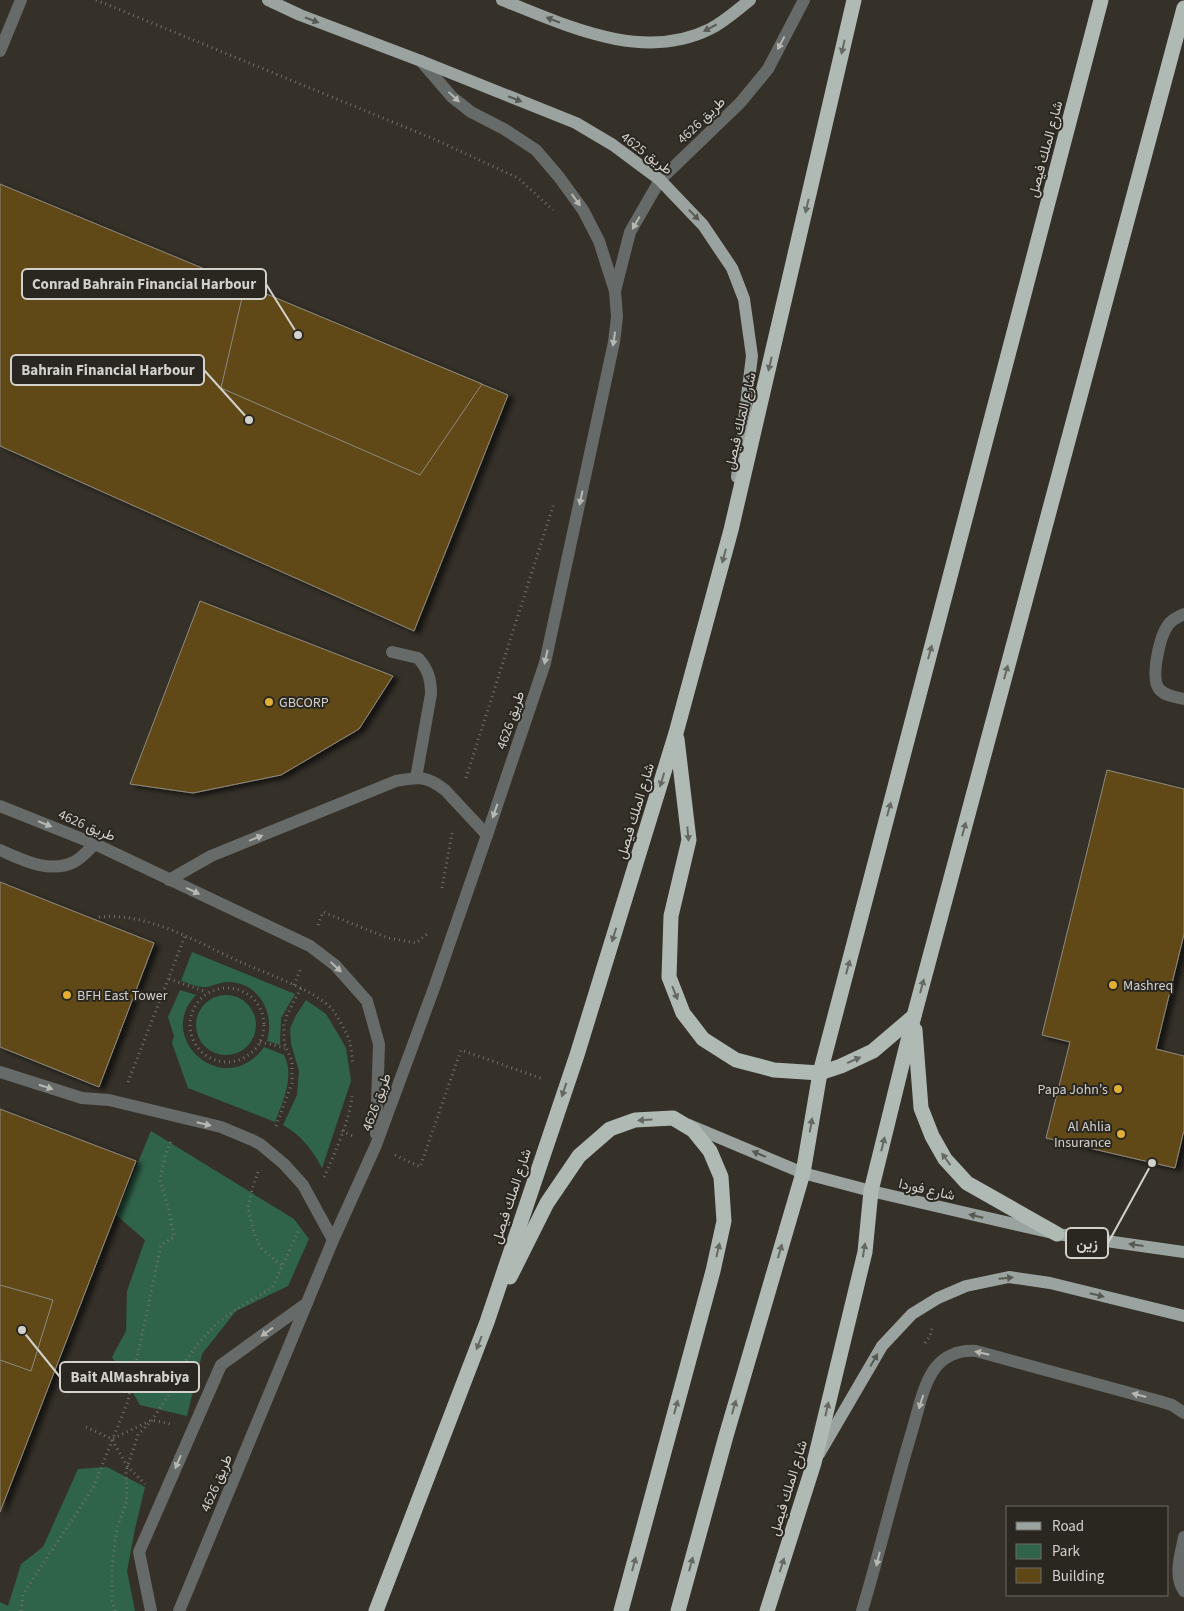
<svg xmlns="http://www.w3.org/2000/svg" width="1184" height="1611" font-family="'Source Sans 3',Vazirmatn,sans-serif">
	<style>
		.green { fill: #2f644a }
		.building { fill: #604816; stroke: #8f8a81; filter: url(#shadow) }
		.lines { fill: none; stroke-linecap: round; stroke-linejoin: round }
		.path { stroke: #737069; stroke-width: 3; stroke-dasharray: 1 4; stroke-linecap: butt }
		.minor { stroke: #666b69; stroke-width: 12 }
		.major { stroke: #9aa3a0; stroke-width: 12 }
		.highway { stroke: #afbab5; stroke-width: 15 }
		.oneway { fill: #575953 }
		.oneway2 { fill: #b8b8b3 }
		.oneway3 { fill: #666963 }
		.poi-dot { fill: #e1af34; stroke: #2a2720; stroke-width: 2 }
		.labels { text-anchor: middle; stroke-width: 4; stroke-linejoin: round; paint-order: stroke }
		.street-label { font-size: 14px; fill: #d3d1cc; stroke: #2a2720 }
		.poi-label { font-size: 14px; fill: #d3d1cc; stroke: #2a2720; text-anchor: start }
		.leader { fill: none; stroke: #d3d1cc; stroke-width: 2 }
		.callout-dot { fill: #d3d1cc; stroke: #2a2720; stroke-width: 2 }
		.callout { fill: #2a2720; stroke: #d3d1cc; stroke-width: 2 }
		.callout-label { font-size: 15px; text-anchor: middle; font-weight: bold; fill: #d3d1cc }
	</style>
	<defs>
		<filter id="shadow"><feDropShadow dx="5.5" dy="3" stdDeviation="2.5" flood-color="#0009"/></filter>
	</defs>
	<rect width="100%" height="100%" fill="#353129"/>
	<g class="green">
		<path d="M 192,952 L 295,994 L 281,1018 L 280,1045 L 267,1041 C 275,1014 260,983 229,982 C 220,981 210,988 203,987 C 196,987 188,983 181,981 Z"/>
		<path d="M 180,990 L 196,995 C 153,1039 226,1101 264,1047 L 284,1055 C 295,1076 283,1101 275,1122 L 188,1088 L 172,1043 L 174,1036 L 168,1017 Z"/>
		<circle cx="226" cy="1025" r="30"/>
		<path d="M 306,1000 L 326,1014 L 338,1034 L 346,1048 L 351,1081 L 322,1168 C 312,1149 301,1135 283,1125 L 297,1095 L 299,1071 L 291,1044 L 290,1029 L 295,1017 Z"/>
		<polygon points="151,1131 294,1219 309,1239 288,1286 236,1311 202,1354 187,1416 140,1405 112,1357 126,1331 127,1291 145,1240 116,1215"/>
		<polygon points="107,1467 145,1487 135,1529 127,1571 135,1611 0,1611 0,1602 8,1606 21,1564 43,1547 78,1469"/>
	</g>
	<g class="building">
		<polygon points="0,184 508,395 414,631 0,446"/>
		<polygon points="245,285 482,384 420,475 221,388"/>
		<polygon points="200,601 393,676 359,729 281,775 193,793 130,784"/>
		<polygon points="1107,770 1184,789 1184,934 1156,1049 1184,1056 1184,1130 1175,1168 1046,1138 1070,1042 1042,1035"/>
		<polygon points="0,882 154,943 99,1087 0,1047"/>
		<polygon points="0,1109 136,1161 0,1512"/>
		<polygon points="0,1285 53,1300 31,1371 0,1360"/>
	</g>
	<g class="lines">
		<g class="path">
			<polyline points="96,0 434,139 518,178 553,210"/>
			<polyline points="466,778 554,503"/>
			<polyline points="442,888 452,833"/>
			<path d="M 99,917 C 151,912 199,944 245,964 C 270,975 314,990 332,1009 C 337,1015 346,1032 349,1039 C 351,1047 352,1057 353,1065"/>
			<polyline points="318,925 323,912 388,938 416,943 427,934"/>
			<polyline points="169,979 207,992"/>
			<polyline points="294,985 301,968"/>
			<circle cx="227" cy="1025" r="37"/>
			<polyline points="260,1042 285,1048"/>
			<polyline points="128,1082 185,936"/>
			<polyline points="276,1126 292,1083 292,1061 284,1043 284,1025 287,1015 301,988"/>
			<polyline points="342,1131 353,1136"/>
			<polyline points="395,1155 420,1167 461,1050 543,1079"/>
			<polyline points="258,1172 252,1189 248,1208 255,1236 262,1249 282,1266"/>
			<path d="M 324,1177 C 334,1156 350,1119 352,1096"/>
			<polyline points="925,1343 930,1336 932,1329"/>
			<polyline points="86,1427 112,1439 152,1420 170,1424"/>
			<polyline points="112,1440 128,1467 145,1484"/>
			<polyline points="21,1611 23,1594 93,1488 128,1401 161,1245 174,1237 169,1211 160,1180 165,1156 172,1139"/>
			<polyline points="115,1611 112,1601 112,1565 117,1528 127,1500 126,1471 138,1435 152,1420 174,1387 182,1366 198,1344 216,1324 238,1308 272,1288 300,1228"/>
		</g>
		<g class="minor">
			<polyline points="0,51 21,0"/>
			<polyline points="615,291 630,232 660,180 740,103 768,69 804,0"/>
			<path d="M 1184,614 C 1178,617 1172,619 1168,625 C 1160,636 1150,677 1159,689 C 1165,696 1175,697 1184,699"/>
			<path d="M 392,652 L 418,658 C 428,669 431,679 431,694 L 416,778"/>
			<polyline points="0,806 95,844 310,946 335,965 367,1001 379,1044 376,1134"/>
			<path d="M 0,850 C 23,860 49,874 74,862 C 82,858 89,849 95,844"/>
			<path d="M 169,880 L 211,856 L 396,781 C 418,777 426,775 445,790 L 487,835"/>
			<polyline points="0,1072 82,1098 109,1100 221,1127 252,1140 260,1144 284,1164 303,1185 333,1240"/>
			<path d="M 1184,1537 C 1181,1554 1173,1575 1184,1591"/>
			<polyline points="151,1611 139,1552 221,1365 307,1303"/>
			<polyline points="179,1611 333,1240 376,1145 434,988 487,835 545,663 614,342 617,317 615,291 599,241 583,210 559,177 536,150 504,129 471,112 452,97 421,61"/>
			<path d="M 862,1611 C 880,1551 894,1491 912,1431 C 918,1412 923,1383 936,1367 C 947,1354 960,1350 976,1351 L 1159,1401 L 1172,1405 L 1184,1413"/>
		</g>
		<g class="major">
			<polyline points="268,0 300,15 421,61 576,123 613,145 660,180 703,225 732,268 744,299 752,356 737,477"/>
			<path d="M 502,0 C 566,25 642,63 710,29 C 724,22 737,10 750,0"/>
			<polyline points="689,1125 803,1173 871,1191 1057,1234 1184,1252"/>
			<polyline points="819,1454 882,1346 912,1314 938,1298 966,1286 1009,1277 1050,1283 1184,1316"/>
		</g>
		<g class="highway">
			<polyline points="677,739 689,840 671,916 669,977 683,1013 703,1039 736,1060 774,1070 820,1073 841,1066 873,1051 914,1016"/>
			<polyline points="915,1030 921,1108 932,1136 945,1159 967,1183 1057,1234"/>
			<polyline points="510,1277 547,1203 579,1156 610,1129 635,1120 673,1118 693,1130 710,1151 721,1177 724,1221 713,1271 621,1611"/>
			<polyline points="376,1611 487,1322 577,1055 676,733 731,530 854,0"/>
			<polyline points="678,1611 726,1436 803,1173 820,1073 1101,0"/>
			<polyline points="767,1611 814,1463 865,1252 871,1191 914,1016 1184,8"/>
		</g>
	</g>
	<defs><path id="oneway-solid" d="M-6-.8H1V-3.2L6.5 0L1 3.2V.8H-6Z" transform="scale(1.25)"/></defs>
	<g class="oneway">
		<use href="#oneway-solid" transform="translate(312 20) rotate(21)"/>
		<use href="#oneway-solid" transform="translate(553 20) rotate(-159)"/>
		<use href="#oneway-solid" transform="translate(710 28) rotate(152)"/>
		<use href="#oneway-solid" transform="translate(515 99) rotate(22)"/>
		<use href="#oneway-solid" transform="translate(694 215) rotate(46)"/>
		<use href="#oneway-solid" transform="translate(759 1154) rotate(-157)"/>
		<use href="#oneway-solid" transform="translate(976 1216) rotate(-167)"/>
		<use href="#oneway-solid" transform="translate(1136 1245) rotate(-172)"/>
		<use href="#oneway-solid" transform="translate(1006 1278) rotate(-5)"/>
		<use href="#oneway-solid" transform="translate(1097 1295) rotate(14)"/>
		<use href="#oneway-solid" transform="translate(874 1360) rotate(-60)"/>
	</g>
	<g class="oneway2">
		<use href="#oneway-solid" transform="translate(781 43) rotate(118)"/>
		<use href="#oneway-solid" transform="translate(454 97) rotate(43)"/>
		<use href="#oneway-solid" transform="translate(576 200) rotate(54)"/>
		<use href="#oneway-solid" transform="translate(636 223) rotate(120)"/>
		<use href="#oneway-solid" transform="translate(614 339) rotate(99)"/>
		<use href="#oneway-solid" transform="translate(581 498) rotate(102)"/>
		<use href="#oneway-solid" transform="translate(546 657) rotate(103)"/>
		<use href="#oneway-solid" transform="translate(495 811) rotate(109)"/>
		<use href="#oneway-solid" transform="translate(45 824) rotate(22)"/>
		<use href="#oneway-solid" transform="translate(256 838) rotate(-22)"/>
		<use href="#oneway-solid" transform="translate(193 891) rotate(25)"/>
		<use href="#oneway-solid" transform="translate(336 967) rotate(43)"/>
		<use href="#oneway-solid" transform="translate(46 1087) rotate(18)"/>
		<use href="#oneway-solid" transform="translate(204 1124) rotate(13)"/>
		<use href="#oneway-solid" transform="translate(267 1332) rotate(144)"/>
		<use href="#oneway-solid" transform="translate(982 1353) rotate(-167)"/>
		<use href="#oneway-solid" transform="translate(1139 1395) rotate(-165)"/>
		<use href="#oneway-solid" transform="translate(921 1402) rotate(108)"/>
		<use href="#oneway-solid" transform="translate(178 1462) rotate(113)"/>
		<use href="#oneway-solid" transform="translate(878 1559) rotate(104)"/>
	</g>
	<g class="oneway3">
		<use href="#oneway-solid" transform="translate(843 47) rotate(103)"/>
		<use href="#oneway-solid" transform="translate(807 206) rotate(103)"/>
		<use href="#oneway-solid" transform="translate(770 364) rotate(103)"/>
		<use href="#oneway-solid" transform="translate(724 556) rotate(105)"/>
		<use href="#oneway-solid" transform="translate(930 652) rotate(-75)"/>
		<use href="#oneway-solid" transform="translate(1006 672) rotate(-75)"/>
		<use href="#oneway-solid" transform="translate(662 780) rotate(107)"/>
		<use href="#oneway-solid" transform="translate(889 809) rotate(-75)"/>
		<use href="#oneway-solid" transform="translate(964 829) rotate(-75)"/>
		<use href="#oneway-solid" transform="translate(688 834) rotate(85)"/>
		<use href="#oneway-solid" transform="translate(614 935) rotate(107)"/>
		<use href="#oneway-solid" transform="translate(848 967) rotate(-75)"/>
		<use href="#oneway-solid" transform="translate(922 986) rotate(-75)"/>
		<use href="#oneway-solid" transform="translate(675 993) rotate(68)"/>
		<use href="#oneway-solid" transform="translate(854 1060) rotate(-24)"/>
		<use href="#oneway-solid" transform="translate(564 1090) rotate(109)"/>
		<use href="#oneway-solid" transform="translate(645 1120) rotate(177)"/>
		<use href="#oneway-solid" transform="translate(811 1125) rotate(-80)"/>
		<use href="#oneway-solid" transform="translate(883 1144) rotate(-76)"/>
		<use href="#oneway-solid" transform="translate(946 1159) rotate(-126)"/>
		<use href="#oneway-solid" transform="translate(718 1250) rotate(-77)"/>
		<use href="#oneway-solid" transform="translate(864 1250) rotate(-81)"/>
		<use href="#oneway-solid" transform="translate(780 1251) rotate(-74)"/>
		<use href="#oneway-solid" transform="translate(479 1343) rotate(111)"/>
		<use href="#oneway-solid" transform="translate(676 1407) rotate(-75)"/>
		<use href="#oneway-solid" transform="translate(734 1407) rotate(-74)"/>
		<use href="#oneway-solid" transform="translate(827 1409) rotate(-77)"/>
		<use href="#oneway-solid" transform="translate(634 1564) rotate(-75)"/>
		<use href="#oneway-solid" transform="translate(691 1564) rotate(-75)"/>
		<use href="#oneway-solid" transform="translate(782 1565) rotate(-72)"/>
	</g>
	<g class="poi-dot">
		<circle cx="269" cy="702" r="5"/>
		<circle cx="1113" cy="985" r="5"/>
		<circle cx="67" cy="995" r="5"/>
		<circle cx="1118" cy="1089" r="5"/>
		<circle cx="1121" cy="1134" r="5"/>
	</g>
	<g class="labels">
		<g class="street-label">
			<text transform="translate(701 120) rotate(-44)" y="5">طريق 4626</text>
			<text transform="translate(1045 149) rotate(-75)" y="5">شارع الملك فيصل</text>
			<text transform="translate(647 153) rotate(37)" y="5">طريق 4625</text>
			<text transform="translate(740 421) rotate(-77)" y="5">شارع الملك فيصل</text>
			<text transform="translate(510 720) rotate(-71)" y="5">طريق 4626</text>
			<text transform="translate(635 811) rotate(-73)" y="5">شارع الملك فيصل</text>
			<text transform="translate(87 825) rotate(23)" y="5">طريق 4626</text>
			<text transform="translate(376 1102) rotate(-70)" y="5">طريق 4626</text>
			<text transform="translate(927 1189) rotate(13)" y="5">شارع فوردا</text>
			<text transform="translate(511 1196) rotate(-72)" y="5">شارع الملك فيصل</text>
			<text transform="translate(216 1483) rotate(-67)" y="5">طريق 4626</text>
			<text transform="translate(788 1488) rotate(-73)" y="5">شارع الملك فيصل</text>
		</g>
		<g class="poi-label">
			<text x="279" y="707">GBCORP</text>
			<text x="1123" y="990">Mashreq</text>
			<text x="77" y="1000">BFH East Tower</text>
			<text x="1108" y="1094" text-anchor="end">Papa John's</text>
			<text x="1111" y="1131" text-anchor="end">Al Ahlia<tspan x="1111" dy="16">Insurance</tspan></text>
		</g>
	</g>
	<path class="leader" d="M298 335L266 284M249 420L204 370M1152 1163L1108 1243M22 1330L60 1377"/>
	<g class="callout-dot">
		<circle cx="298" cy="335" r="5"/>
		<circle cx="249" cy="420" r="5"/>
		<circle cx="1152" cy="1163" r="5"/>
		<circle cx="22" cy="1330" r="5"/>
	</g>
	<g class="callout">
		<rect x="22" y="269" width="244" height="30" rx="5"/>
		<rect x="11" y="355" width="193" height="30" rx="5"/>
		<rect x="1066" y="1228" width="42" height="30" rx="5"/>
		<rect x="60" y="1362" width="139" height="30" rx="5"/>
	</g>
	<g class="callout-label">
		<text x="144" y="289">Conrad Bahrain Financial Harbour</text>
		<text x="108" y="375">Bahrain Financial Harbour</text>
		<text x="1087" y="1249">زين</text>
		<text x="130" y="1382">Bait AlMashrabiya</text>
	</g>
	<rect x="1006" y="1506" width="162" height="90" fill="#2a2720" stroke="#6e6b65"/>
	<rect x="1016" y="1522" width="25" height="8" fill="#9aa3a0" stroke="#6e6b65"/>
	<text x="1052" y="1531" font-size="15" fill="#d3d1cc">Road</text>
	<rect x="1016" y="1544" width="25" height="15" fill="#2f644a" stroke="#6e6b65"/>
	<text x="1052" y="1556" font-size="15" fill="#d3d1cc">Park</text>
	<rect x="1016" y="1568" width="25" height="15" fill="#604816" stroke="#6e6b65"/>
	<text x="1052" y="1581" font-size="15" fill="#d3d1cc">Building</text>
</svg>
